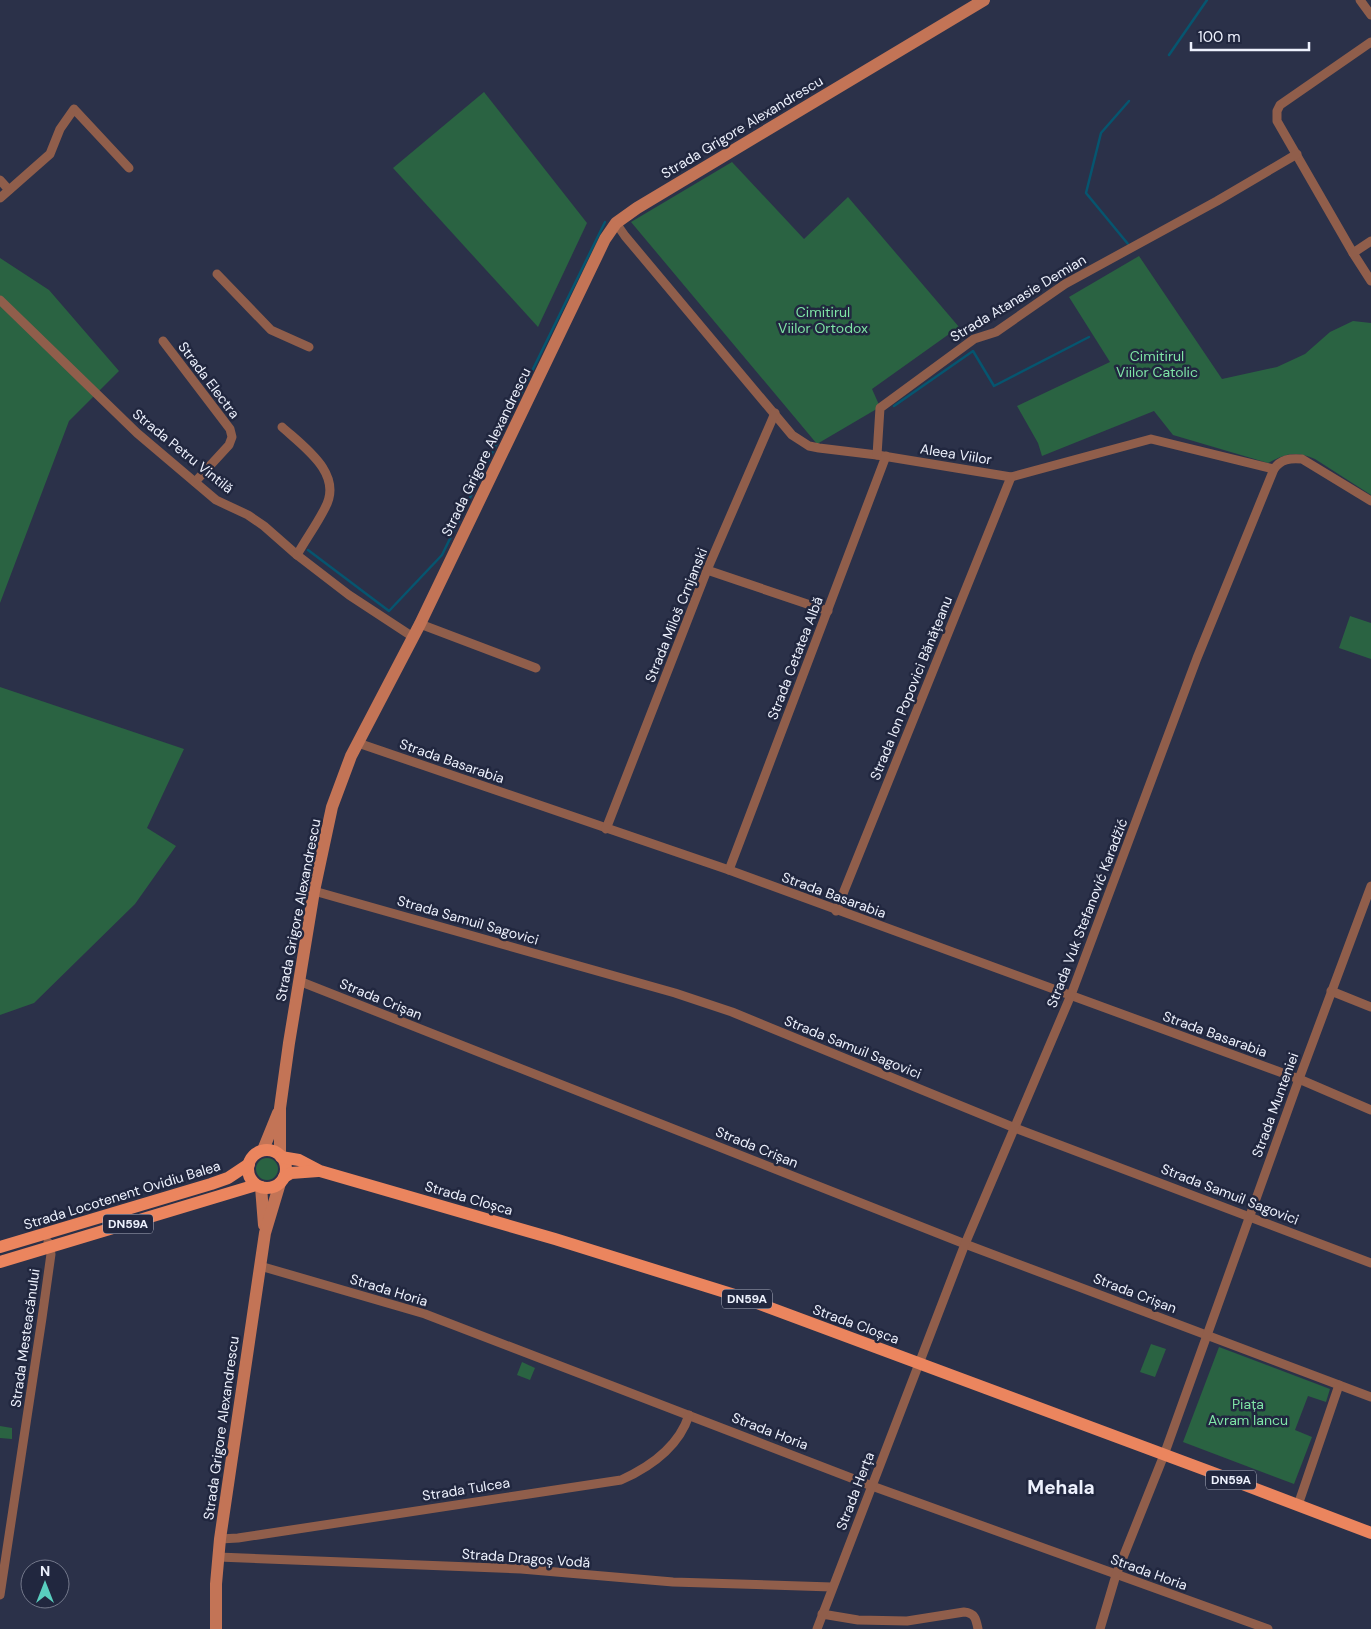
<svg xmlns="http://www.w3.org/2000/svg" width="1371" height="1629" font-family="'DM Sans',sans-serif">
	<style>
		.green { fill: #2a6342 }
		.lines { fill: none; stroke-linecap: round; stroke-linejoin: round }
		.stream { stroke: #06556f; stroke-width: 2.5 }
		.street { stroke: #905e4b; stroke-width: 9 }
		.secondary { stroke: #c37456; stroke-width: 12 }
		.primary { stroke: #eb855e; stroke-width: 12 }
		.labels { text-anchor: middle; stroke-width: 5; stroke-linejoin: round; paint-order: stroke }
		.shield { fill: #21273f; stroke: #b0b4c4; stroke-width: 1 }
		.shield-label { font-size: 12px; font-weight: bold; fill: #edf1fd }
		.street-label { font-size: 14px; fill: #edf1fd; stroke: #21273f }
		.park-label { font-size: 14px; fill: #7fe4a6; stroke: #21273f }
		.district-label { font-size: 19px; font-weight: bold; fill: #edf1fd; stroke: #21273f }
	</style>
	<rect width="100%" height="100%" fill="#2b3149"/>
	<g class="green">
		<polygon points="484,92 587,223 538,327 393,168"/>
		<polygon points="732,162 804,239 848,197 959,327 872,389 880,407 817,444 631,222"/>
		<path d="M 1139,256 L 1222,379 L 1277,367 L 1305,354 L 1330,332 L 1353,321 L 1371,323 L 1371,495 L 1315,459 C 1295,450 1285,454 1268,463 L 1173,435 L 1154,411 L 1042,456 L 1038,443 L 1017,406 L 1110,362 L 1069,297 Z"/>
		<polygon points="0,258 49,290 119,371 69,421 0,603"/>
		<polygon points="1350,616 1371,623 1371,659 1339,648"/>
		<polygon points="0,687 184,749 147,828 176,846 135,904 34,1003 0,1015"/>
		<circle cx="267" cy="1169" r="11"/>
		<polygon points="1151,1344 1166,1349 1155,1377 1140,1372"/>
		<polygon points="1219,1347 1330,1389 1326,1402 1308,1396 1295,1430 1312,1437 1294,1484 1183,1442"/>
		<polygon points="522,1362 535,1368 530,1380 517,1375"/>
		<polygon points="0,1426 12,1428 12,1439 0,1438"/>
	</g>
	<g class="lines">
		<g class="stream">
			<polyline points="1169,55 1207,0"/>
			<polyline points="1128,244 1086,193 1101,133 1129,101"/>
			<polyline points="894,406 973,351 994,386 1089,337"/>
			<polyline points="308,550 389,611 442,555 605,222"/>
		</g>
		<g class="street">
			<polyline points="1360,0 1371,15"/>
			<polyline points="1371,42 1280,105 1277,111 1277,121 1353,253 1371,281"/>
			<polyline points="0,180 9,190"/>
			<polyline points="0,198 50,154 60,129 74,109 129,168"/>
			<path d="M 616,223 L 625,236 L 792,435 L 809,446 L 819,448 L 877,455 L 1011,477 L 1151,439 L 1274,469 C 1281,459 1290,458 1302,459 L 1371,501"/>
			<polyline points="1353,253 1371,241"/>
			<polyline points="217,274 271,330 309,347"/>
			<polyline points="0,300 137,433 216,500 248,515 264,526 297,555 349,595 413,637"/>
			<polyline points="163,341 230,429 232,437 229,445 195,482"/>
			<path d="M 282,427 C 304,447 344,474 325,508 C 317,524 306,539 297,555"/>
			<polyline points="877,455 880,408 974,339 996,332 1065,284 1217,201 1297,154"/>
			<polyline points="707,570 828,611"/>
			<polyline points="420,624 536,668"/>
			<polyline points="358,743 729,870 1299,1079 1371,1110"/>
			<polyline points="606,829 707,570 775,413"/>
			<polyline points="729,870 886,456"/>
			<polyline points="314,891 675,993 732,1012 1015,1128 1371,1263"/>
			<polyline points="836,911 1011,477"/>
			<polyline points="299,981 965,1244 1371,1397"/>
			<polyline points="1331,991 1371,1007"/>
			<polyline points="260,1266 425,1314 872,1486 1268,1629"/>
			<polyline points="1298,1505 1339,1385"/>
			<path d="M 220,1539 L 238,1538 L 621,1480 C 650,1467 679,1446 689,1415"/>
			<polyline points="218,1557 521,1569 673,1582 832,1587"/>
			<polyline points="0,1595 42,1318 51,1254 48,1242"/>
			<path d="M 822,1614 L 858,1620 L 907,1621 L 964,1612 C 975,1613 976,1619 978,1629"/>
			<polyline points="817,1629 965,1244 1071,995 1197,658 1274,469"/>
			<polyline points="1100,1629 1116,1575 1164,1455 1299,1079 1371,886"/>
		</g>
		<g class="secondary">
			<polyline points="263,1150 278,1113"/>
			<polyline points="280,1155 280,1108 289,1043 314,891 332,807 351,756 420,624 605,239 616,223 637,208 984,0"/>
			<polyline points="261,1187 264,1225"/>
			<polyline points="216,1629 216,1584 220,1539 265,1233 280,1183"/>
		</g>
		<g class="primary">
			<circle cx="267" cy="1169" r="19"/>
			<polyline points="281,1157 299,1160 320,1171 555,1239 741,1297 1211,1472 1371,1533"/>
			<polyline points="284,1177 291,1173 318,1171"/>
			<polyline points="0,1247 211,1184 228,1178 249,1164"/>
			<polyline points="0,1262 256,1185"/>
		</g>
	</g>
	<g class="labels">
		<g class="shield">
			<rect x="103" y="1214.5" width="50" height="19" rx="4"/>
			<rect x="722" y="1289.5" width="50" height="19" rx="4"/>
			<rect x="1206" y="1470.5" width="50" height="19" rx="4"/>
		</g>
		<g class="shield-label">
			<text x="128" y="1228">DN59A</text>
			<text x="747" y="1303">DN59A</text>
			<text x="1231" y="1484">DN59A</text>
		</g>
		<g class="street-label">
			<text transform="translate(742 127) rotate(-31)" y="5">Strada Grigore Alexandrescu</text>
			<text transform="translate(1018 298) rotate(-31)" y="5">Strada Atanasie Demian</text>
			<text transform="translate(209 380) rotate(53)" y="5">Strada Electra</text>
			<text transform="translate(183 451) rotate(39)" y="5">Strada Petru Vintilă</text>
			<text transform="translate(486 452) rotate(-64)" y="5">Strada Grigore Alexandrescu</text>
			<text transform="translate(956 454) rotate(9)" y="5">Aleea Viilor</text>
			<text transform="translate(676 615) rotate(-68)" y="5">Strada Miloš Crnjanski</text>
			<text transform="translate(795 658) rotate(-69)" y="5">Strada Cetatea Albă</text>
			<text transform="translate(911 688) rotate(-68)" y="5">Strada Ion Popovici Bănățeanu</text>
			<text transform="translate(452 761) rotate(19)" y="5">Strada Basarabia</text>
			<text transform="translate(834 895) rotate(20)" y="5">Strada Basarabia</text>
			<text transform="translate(298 910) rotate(-79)" y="5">Strada Grigore Alexandrescu</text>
			<text transform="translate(1087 913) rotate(-69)" y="5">Strada Vuk Stefanović Karadžić</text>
			<text transform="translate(468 920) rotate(16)" y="5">Strada Samuil Sagovici</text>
			<text transform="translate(381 999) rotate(22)" y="5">Strada Crișan</text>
			<text transform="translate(1215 1034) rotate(20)" y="5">Strada Basarabia</text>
			<text transform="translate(853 1047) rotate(22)" y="5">Strada Samuil Sagovici</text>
			<text transform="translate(1275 1105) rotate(-70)" y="5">Strada Munteniei</text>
			<text transform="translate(757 1147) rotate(22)" y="5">Strada Crișan</text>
			<text transform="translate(1230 1194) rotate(21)" y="5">Strada Samuil Sagovici</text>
			<text transform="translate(122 1195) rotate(-17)" y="5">Strada Locotenent Ovidiu Balea</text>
			<text transform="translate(469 1198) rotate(16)" y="5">Strada Cloșca</text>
			<text transform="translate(389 1290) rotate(17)" y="5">Strada Horia</text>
			<text transform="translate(1135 1293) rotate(21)" y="5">Strada Crișan</text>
			<text transform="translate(856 1324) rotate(20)" y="5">Strada Cloșca</text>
			<text transform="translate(25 1338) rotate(-82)" y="5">Strada Mesteacănului</text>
			<text transform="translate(221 1428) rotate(-82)" y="5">Strada Grigore Alexandrescu</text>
			<text transform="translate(770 1431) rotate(21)" y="5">Strada Horia</text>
			<text transform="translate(466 1489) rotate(-9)" y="5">Strada Tulcea</text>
			<text transform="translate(855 1491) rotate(-69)" y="5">Strada Herța</text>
			<text transform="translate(526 1558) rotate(4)" y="5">Strada Dragoș Vodă</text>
			<text transform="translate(1149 1572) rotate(20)" y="5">Strada Horia</text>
		</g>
		<g class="park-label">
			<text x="823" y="317">Cimitirul<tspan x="823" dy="16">Viilor Ortodox</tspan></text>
			<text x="1157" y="361">Cimitirul<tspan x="1157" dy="16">Viilor Catolic</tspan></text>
			<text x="1248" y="1409">Piața<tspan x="1248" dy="16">Avram Iancu</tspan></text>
		</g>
		<g class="district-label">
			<text x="1061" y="1494">Mehala</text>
		</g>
	</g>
	<g transform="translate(45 1584)"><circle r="24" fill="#21273f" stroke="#73788b"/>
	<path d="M0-4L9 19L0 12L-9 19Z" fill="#59cebf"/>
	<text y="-8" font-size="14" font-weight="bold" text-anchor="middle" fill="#edf1fd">N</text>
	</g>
	<path d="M1191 42v8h118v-8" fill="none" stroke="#edf1fd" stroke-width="2.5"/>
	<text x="1198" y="42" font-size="15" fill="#edf1fd" stroke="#21273f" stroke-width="4" paint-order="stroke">100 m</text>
</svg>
